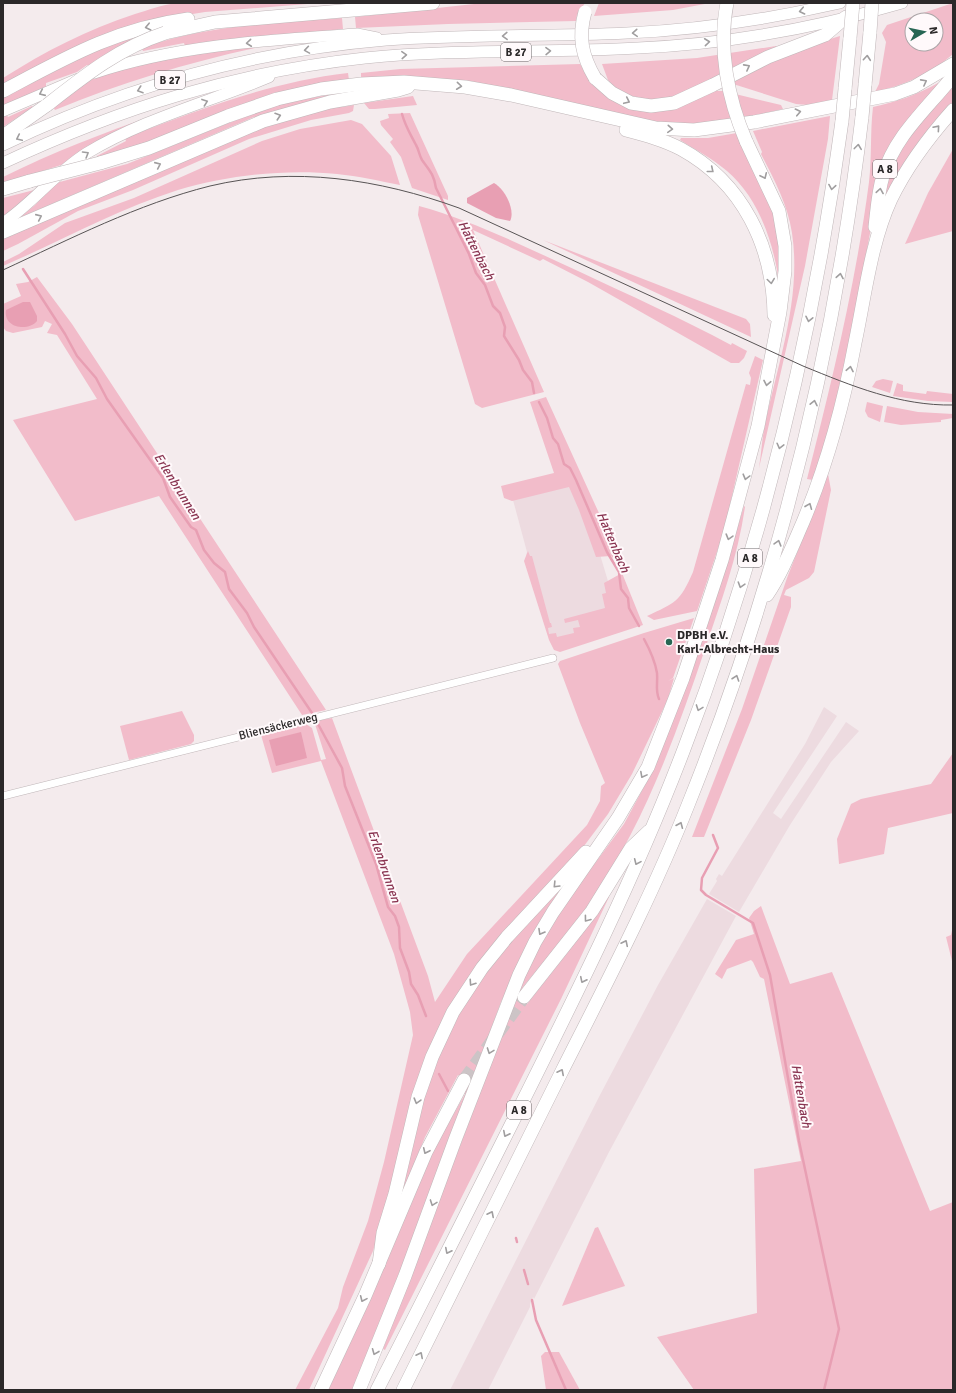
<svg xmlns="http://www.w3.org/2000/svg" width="956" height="1393" font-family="Signika,sans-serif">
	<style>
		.built { fill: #eddbe0 }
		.green { fill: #f2bcca; fill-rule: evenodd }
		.water { fill: #e89fb3 }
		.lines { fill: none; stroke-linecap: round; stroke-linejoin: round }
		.stream { stroke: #e89fb3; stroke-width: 2.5 }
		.motorway-tunnel { stroke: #ccc4c6; stroke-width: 13; stroke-dasharray: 13 6; stroke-linecap: butt }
		.minor-casing { stroke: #c0b7b9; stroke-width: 8 }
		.trunk-casing { stroke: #c0b7b9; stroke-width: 12 }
		.motorway-casing { stroke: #c0b7b9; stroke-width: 14 }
		.minor { stroke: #fff; stroke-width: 7 }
		.trunk { stroke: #fff; stroke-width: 11 }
		.motorway { stroke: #fff; stroke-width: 13 }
		.tram { stroke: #585455; stroke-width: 1 }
		.motorway-bridge-casing { stroke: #c0b7b9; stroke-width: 14; stroke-linecap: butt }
		.motorway-bridge { stroke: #fff; stroke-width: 13 }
		.oneway { stroke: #a09e9f }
		.poi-dot { fill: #276654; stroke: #fff9fb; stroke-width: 1.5 }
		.labels { text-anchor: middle; stroke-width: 4; stroke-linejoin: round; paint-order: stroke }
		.shield { fill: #fff9fb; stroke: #6b6768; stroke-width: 1 }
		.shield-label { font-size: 11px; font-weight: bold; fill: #2b2829 }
		.poi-label { font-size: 12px; font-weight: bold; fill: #2b2829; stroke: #fff9fb; text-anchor: start }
		.street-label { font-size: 12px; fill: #2b2829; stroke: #fff9fb }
		.water-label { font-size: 13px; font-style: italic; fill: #8a3552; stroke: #fff9fb }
	</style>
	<rect width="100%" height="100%" fill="#f4ebed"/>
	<g class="built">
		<polygon points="565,476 592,528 623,631 560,651 548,634 525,561 527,552 513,500"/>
		<polygon points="824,707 837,716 773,813 781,819 846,722 859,731 831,762 790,825 739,912 709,894 717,881 716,879 719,874 722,876 805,744"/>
		<polygon points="707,899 736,916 609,1152 534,1299 533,1297 530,1304 530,1307 488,1390 450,1390 600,1095 658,985"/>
	</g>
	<g class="green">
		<path d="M 176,3 L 320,3 L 205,12 L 162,19 L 3,87 L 3,78 C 46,51 86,30 135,14 C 148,10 162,5 176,3 Z"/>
		<polygon points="483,3 585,3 577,15 576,21 448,24 356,28 355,17"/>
		<polygon points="599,3 710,3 673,10 594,16"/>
		<path d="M 953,3 L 953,54 C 931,74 904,85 875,92 L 879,84 L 886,42 L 882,33 L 887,25 ZM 912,20 L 936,20 L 936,44 L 912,44 Z"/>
		<path d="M 342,18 L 343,29 L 185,46 L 184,43 L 143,51 L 142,48 C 206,25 274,23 342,18 Z"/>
		<polygon points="146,32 146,34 89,66 87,65 77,72 46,83 46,87 3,107 3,97 86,54"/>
		<polygon points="840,36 832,100 808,105 796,104 730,83 785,53"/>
		<path d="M 255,46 L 255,48 C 187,63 120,83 55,110 L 53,107 L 96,76 L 152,61 Z"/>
		<polygon points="776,46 776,49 672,97 649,100 624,94 614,87 608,80 602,64 697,58"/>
		<polygon points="580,64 591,80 623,105 712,91 723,91 781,105 783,109 747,117 694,124 655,122 470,81 418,77 361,77 361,73 400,69"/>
		<path d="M 348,73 L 349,80 L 98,159 L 97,156 L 126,141 L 125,138 C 198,110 270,82 348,73 Z"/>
		<path d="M 938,83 L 939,86 L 909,120 L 871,228 L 843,377 L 827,439 L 813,480 L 807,479 C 832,381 856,282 869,182 C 872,157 870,132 873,107 C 896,102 917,95 938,83 Z"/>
		<polygon points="953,85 953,103 921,138 896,176 884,204 887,178 904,140"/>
		<polygon points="344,92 344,94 256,120 254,117 19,218 35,205 56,183 127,164 261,110 289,102"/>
		<polygon points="413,96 417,105 375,109 369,109 364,103"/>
		<polygon points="337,105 342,107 354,105 353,111 349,113 311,120 249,139 133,190 78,211 18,244 3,251 3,237 267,125"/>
		<polygon points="32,106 33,107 3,127 3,115 6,114 8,117"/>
		<polygon points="410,113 448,196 448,200 412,188 401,157 390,142 393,139 381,125 380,121 389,118 388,114"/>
		<path d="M 157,114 L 64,164 L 3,184 L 3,177 C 53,152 104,133 157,114 Z"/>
		<path d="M 830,116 L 828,139 L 805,266 L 759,468 C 761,455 762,441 764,429 C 777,365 802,299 792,233 C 788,205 774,179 761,154 L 762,152 L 753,131 Z"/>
		<path d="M 351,120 L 362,124 L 391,156 L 400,185 C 380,181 358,176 337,174 C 285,169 229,175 178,190 C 118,209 61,241 3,266 L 3,262 L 19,254 L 65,223 L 134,198 L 262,141 L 300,129 Z"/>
		<path d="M 737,133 L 763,184 L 779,227 L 780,289 C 775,247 760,199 727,171 C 713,159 696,150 680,140 L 681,138 L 708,138 Z"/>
		<polygon points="953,149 953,231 905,244 928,193"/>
		<polygon points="38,189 3,219 3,198"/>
		<path d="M 419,206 C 474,221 525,247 578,271 C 629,295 681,318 731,345 L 732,343 L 747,351 L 744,358 L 739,363 L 731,363 L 588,282 L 543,259 L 540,261 L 473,230 L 544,392 L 482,408 L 475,404 L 418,215 Z"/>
		<polygon points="543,240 746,319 750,324 751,337"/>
		<polygon points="37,277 72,324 326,710 302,715 159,496 75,521 13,420 97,399 57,335 47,333 52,324 45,321 42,327 13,333 6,331 3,327 3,304 21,296 16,284 28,282"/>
		<path d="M 755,356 L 763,360 L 724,531 L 697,611 L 654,620 L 647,616 C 675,603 680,602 693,572 L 746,384 L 750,385 L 751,378 L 749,373 Z"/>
		<polygon points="883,379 893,381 890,393 872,387 876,381"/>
		<polygon points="897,383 903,385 903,391 926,394 927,391 953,394 953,402 928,401 893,396"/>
		<polygon points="546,397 619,557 614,559 611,556 596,557 579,510 569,487 512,501 504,498 501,486 554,473 530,402"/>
		<polygon points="867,402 883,406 880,422 868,417 865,411"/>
		<polygon points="887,406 918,412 953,414 953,418 941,420 941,422 901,425 884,422"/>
		<polygon points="828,474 831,490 814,572 809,578 786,590 784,595 791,597 791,607 751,720 704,837 692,837 742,709 787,578"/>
		<path d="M 744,506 L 745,507 C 738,556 721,602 705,649 C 675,738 643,827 589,904 C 569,933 545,960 523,987 L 522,992 L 527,1004 L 578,939 L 607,897 L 609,897 L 561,999 L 385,1350 L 383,1349 L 522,982 L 544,937 L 564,905 L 624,824 L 652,772 L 666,739 L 715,602 Z"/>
		<polygon points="528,551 530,556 532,556 550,623 551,623 552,627 548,628 549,634 556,633 557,637 574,633 573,628 580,627 578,620 565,623 564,619 605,608 602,594 606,593 604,583 622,573 643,625 560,652 554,650 549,640 524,561"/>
		<polygon points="694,618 673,678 668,681 674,678 668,699 632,774 608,814 578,854 446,1015 373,1251 309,1390 295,1390 338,1308 343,1287 368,1221 384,1162 413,1035 410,1012 394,954 321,761 272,773 261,735 306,724 312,728 321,760 326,759 314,721 332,718 428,976 435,1002 467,954 587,825 600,801 601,786 605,783 580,723 558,664 560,661 644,633 667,680 644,633"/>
		<polygon points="182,711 194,735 194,741 191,744 129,760 120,726"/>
		<polygon points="953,753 953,813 888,828 884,854 839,864 837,839 851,804 861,799 931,784"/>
		<path d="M 557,891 L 559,892 L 537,926 L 501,1002 L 387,1310 L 354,1390 L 328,1390 L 360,1322 L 435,1147 L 465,1094 C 465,1087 464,1079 458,1075 L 425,1137 L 402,1194 L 400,1193 L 413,1133 L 433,1068 L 459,1011 L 486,970 Z"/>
		<polygon points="761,906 790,984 832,972 930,1211 953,1202 953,1390 694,1390 657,1337 757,1313 754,1169 801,1161 764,979 760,977 753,962 751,960 727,969 722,979 715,974 736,940 754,934 749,918 754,911"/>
		<polygon points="953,926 953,965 946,937 951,935"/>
		<polygon points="598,1227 625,1286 562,1306 595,1228"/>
		<polygon points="545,1352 559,1352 580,1390 546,1390 541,1356"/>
	</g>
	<g class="water">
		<path d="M 494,183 C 504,188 516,210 510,221 L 496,218 L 467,203 L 467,198 Z"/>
		<path d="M 23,302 L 30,302 L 37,316 L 37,321 C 28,332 3,328 6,310 Z"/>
		<polygon points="301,732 307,758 276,766 269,740"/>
	</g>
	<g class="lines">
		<g class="stream">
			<path d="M 402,114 C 406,128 410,133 416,145 C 419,150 419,155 422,160 C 429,170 434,174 436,188 L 469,254 L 476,273 L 485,285 L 493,306 L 500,313 L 505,327 L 504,336 L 519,360 L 523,370 L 532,382 L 534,393"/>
			<polyline points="23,269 65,334 77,356 96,378 107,399 163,478 170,497 191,527 196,530 204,550 214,563 225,572 229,589 247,613 254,627 312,713"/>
			<polyline points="539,402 547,418 553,438 558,444 564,464 570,468 576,480 607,552 619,572 621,589 628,598 629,608 639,626"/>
			<path d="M 644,639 C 650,650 655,661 657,673 C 658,683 655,690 659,699"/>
			<polyline points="318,724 342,768 345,786 376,864 388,907 395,916 399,927 400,948 409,972 411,984 418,995 426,1016"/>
			<polyline points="713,835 718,848 702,878 701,890 706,895 753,923 770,975 799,1141 839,1329 824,1390"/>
			<polyline points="439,1074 448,1091"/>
			<polyline points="516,1238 517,1242"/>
			<polyline points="524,1270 528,1284"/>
			<polyline points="532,1300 536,1320 566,1390"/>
		</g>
		<polyline class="motorway-tunnel" points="464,1080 524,997"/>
		<g class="minor-casing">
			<polyline id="minor" points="3,796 553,658"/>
		</g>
		<g class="trunk-casing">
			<g id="trunk">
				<path d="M 94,73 C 178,45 269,40 357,34 L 377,38"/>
				<polyline points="3,111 78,79"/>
				<path d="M 3,145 C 123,87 254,51 386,40 C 466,34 547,37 627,33 C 699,30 770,19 840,3"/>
				<path d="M 3,163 C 121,108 235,72 365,58 C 456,49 547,53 638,48 C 727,44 816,28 902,3"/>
				<path d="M 3,223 C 33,203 55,173 87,153 C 143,119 209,102 269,77"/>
			</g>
		</g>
		<g class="motorway-casing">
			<g id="motorway">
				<polyline points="165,33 215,22 433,3"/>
				<polyline points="595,78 612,93 631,103 651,106 674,103 713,85 768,57 825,35 846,17"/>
				<polyline points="865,85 870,32"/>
				<polyline points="845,89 850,38"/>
				<path d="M 3,91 C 67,57 115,29 188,19"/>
				<path d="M 626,130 C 645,135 664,140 681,149 C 743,183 773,246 774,315"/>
				<polyline points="3,136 47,105"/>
				<polyline points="100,163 149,148 228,116 277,99 321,89 361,84 404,82 465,87 511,95 656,128 694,130 754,122 895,94 914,87 953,64"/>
				<polyline points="3,189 30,181"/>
				<path d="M 875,227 C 877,210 878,192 883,176 C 895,135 928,108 953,76"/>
				<polyline points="3,232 263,121 330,102 398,90 408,87"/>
				<path d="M 767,595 C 782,573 792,547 803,522 C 828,462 843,407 855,343 C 865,296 871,242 891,199 C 907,166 928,138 953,110"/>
				<polyline points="524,997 592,911 631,848 649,831"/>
				<polyline points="379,1264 383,1233 395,1194 418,1097 432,1057 453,1012 482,968 507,937 586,852"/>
				<polyline points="321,1390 365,1296 426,1152 464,1080"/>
				<polyline points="359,1390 405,1276 455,1140 519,975 535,942 553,912 618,818 648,767 683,678 722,560 758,426 780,312 785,271 785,246 779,211 746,141"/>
				<path d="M 377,1390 C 424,1299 470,1207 516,1115 C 576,995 636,875 684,749 C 762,547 813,336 842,121"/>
				<path d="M 403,1390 C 456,1284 509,1177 562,1071 C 606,984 652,896 688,805 C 777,584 834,353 862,117"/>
			</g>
		</g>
		<use href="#minor" class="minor"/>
		<use href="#trunk" class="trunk"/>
		<use href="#motorway" class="motorway"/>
		<path class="tram" d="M 3,270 C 70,239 138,204 210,186 C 294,166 379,179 459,208 L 803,366 C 852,386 900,406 953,405"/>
		<g class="motorway-bridge-casing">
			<g id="motorway-bridge">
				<path d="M 727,3 C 718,49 728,99 746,141"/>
				<path d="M 585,12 C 578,37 582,56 595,78"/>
				<polyline points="870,32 872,3"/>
				<polyline points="850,38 853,3"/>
				<path d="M 47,105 C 84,76 119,48 165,33"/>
				<polyline points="862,117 865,85"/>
				<polyline points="842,121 845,89"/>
				<polyline points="30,181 100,163"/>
			</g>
		</g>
		<use href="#motorway-bridge" class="motorway-bridge"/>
	</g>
	<defs><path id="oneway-chevron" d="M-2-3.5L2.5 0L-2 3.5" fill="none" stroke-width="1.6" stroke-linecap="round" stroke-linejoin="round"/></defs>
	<g class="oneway">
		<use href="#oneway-chevron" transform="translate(802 11) rotate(168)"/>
		<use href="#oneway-chevron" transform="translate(148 27) rotate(167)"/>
		<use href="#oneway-chevron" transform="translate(635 33) rotate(176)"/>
		<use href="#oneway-chevron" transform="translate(505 36) rotate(178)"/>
		<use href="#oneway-chevron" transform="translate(707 42) rotate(-6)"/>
		<use href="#oneway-chevron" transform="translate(249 43) rotate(174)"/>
		<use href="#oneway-chevron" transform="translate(307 50) rotate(171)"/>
		<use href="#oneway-chevron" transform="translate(548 51) rotate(-1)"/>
		<use href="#oneway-chevron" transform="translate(404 55) rotate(-3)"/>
		<use href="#oneway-chevron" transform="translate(867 58) rotate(-85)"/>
		<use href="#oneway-chevron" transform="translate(747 67) rotate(-28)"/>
		<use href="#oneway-chevron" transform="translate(924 82) rotate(-28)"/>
		<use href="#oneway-chevron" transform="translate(459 86) rotate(6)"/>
		<use href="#oneway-chevron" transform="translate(140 90) rotate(161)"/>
		<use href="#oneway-chevron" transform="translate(42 93) rotate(156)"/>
		<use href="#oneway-chevron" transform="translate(627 101) rotate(25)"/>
		<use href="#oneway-chevron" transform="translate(205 102) rotate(-20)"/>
		<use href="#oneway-chevron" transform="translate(798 112) rotate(-12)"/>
		<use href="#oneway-chevron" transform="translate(278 116) rotate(-18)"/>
		<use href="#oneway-chevron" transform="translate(937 128) rotate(-49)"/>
		<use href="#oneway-chevron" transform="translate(670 129) rotate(4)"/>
		<use href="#oneway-chevron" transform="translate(19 138) rotate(155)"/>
		<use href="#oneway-chevron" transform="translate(858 147) rotate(-83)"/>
		<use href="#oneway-chevron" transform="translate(86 154) rotate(-31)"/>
		<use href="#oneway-chevron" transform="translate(158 165) rotate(-24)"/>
		<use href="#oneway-chevron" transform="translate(711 170) rotate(39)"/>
		<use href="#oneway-chevron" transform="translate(764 176) rotate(65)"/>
		<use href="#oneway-chevron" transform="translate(832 187) rotate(99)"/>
		<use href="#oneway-chevron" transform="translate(880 191) rotate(-81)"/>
		<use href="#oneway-chevron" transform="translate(39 217) rotate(-24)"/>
		<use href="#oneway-chevron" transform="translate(840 276) rotate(-80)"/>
		<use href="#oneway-chevron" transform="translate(771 281) rotate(82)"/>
		<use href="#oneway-chevron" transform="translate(809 319) rotate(102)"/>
		<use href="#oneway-chevron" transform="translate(850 369) rotate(-79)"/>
		<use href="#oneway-chevron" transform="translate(767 383) rotate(101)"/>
		<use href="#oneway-chevron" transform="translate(814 403) rotate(-78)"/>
		<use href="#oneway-chevron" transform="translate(780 446) rotate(104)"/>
		<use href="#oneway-chevron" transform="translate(746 477) rotate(105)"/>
		<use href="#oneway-chevron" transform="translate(809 506) rotate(-68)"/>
		<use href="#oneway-chevron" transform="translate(729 537) rotate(106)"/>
		<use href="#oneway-chevron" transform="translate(778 543) rotate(-74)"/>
		<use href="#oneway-chevron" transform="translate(741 585) rotate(107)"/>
		<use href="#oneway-chevron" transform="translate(736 678) rotate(-71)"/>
		<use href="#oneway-chevron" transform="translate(699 708) rotate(110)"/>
		<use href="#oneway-chevron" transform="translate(643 775) rotate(118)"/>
		<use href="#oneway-chevron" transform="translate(680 825) rotate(-67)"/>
		<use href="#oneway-chevron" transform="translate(637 862) rotate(114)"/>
		<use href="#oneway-chevron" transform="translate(556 885) rotate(134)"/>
		<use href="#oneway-chevron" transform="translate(587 919) rotate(127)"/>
		<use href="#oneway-chevron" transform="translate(541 932) rotate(120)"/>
		<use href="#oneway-chevron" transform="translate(625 943) rotate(-64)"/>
		<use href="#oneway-chevron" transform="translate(583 980) rotate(116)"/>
		<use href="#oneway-chevron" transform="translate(472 983) rotate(124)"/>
		<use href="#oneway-chevron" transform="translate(490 1051) rotate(110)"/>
		<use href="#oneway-chevron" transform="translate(561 1072) rotate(-63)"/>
		<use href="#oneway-chevron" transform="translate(417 1101) rotate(106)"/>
		<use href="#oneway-chevron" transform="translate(506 1134) rotate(117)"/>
		<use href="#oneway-chevron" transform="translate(426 1151) rotate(115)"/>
		<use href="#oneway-chevron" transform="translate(433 1203) rotate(110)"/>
		<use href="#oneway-chevron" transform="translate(491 1214) rotate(-63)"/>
		<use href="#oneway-chevron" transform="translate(448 1251) rotate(117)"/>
		<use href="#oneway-chevron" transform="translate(363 1299) rotate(114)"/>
		<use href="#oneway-chevron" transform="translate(375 1352) rotate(112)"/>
		<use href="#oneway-chevron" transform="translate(420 1355) rotate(-63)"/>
	</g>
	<circle class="poi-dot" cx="669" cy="642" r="4"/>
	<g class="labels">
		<g class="shield">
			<rect x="501" y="43" width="30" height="18" rx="3"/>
			<rect x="155" y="71" width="30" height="18" rx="3"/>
			<rect x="873" y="160" width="24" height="18" rx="3"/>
			<rect x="738" y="549" width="24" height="18" rx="3"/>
			<rect x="507" y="1101" width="24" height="18" rx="3"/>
		</g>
		<g class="shield-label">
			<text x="516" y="56">B 27</text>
			<text x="170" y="84">B 27</text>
			<text x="885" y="173">A 8</text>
			<text x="750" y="562">A 8</text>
			<text x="519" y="1114">A 8</text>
		</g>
		<g class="poi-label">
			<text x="677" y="639">DPBH e.V.<tspan x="677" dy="14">Karl-Albrecht-Haus</tspan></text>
		</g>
		<g class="street-label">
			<text transform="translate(278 726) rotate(-14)" y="4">Bliensäckerweg</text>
		</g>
		<g class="water-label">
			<text transform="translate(477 250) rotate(63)" y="5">Hattenbach</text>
			<text transform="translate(178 486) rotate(58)" y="5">Erlenbrunnen</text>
			<text transform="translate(614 542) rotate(67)" y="5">Hattenbach</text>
			<text transform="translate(385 866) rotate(71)" y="5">Erlenbrunnen</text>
			<text transform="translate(802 1096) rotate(80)" y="5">Hattenbach</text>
		</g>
	</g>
	<rect width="956" height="1393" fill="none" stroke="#2b2829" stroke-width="8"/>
	<g transform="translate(924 32) rotate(81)"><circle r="19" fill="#fff9fb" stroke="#aaa5a7"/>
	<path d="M0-3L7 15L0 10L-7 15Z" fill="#276654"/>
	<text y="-6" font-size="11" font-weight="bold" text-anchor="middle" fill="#2b2829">N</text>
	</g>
</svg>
